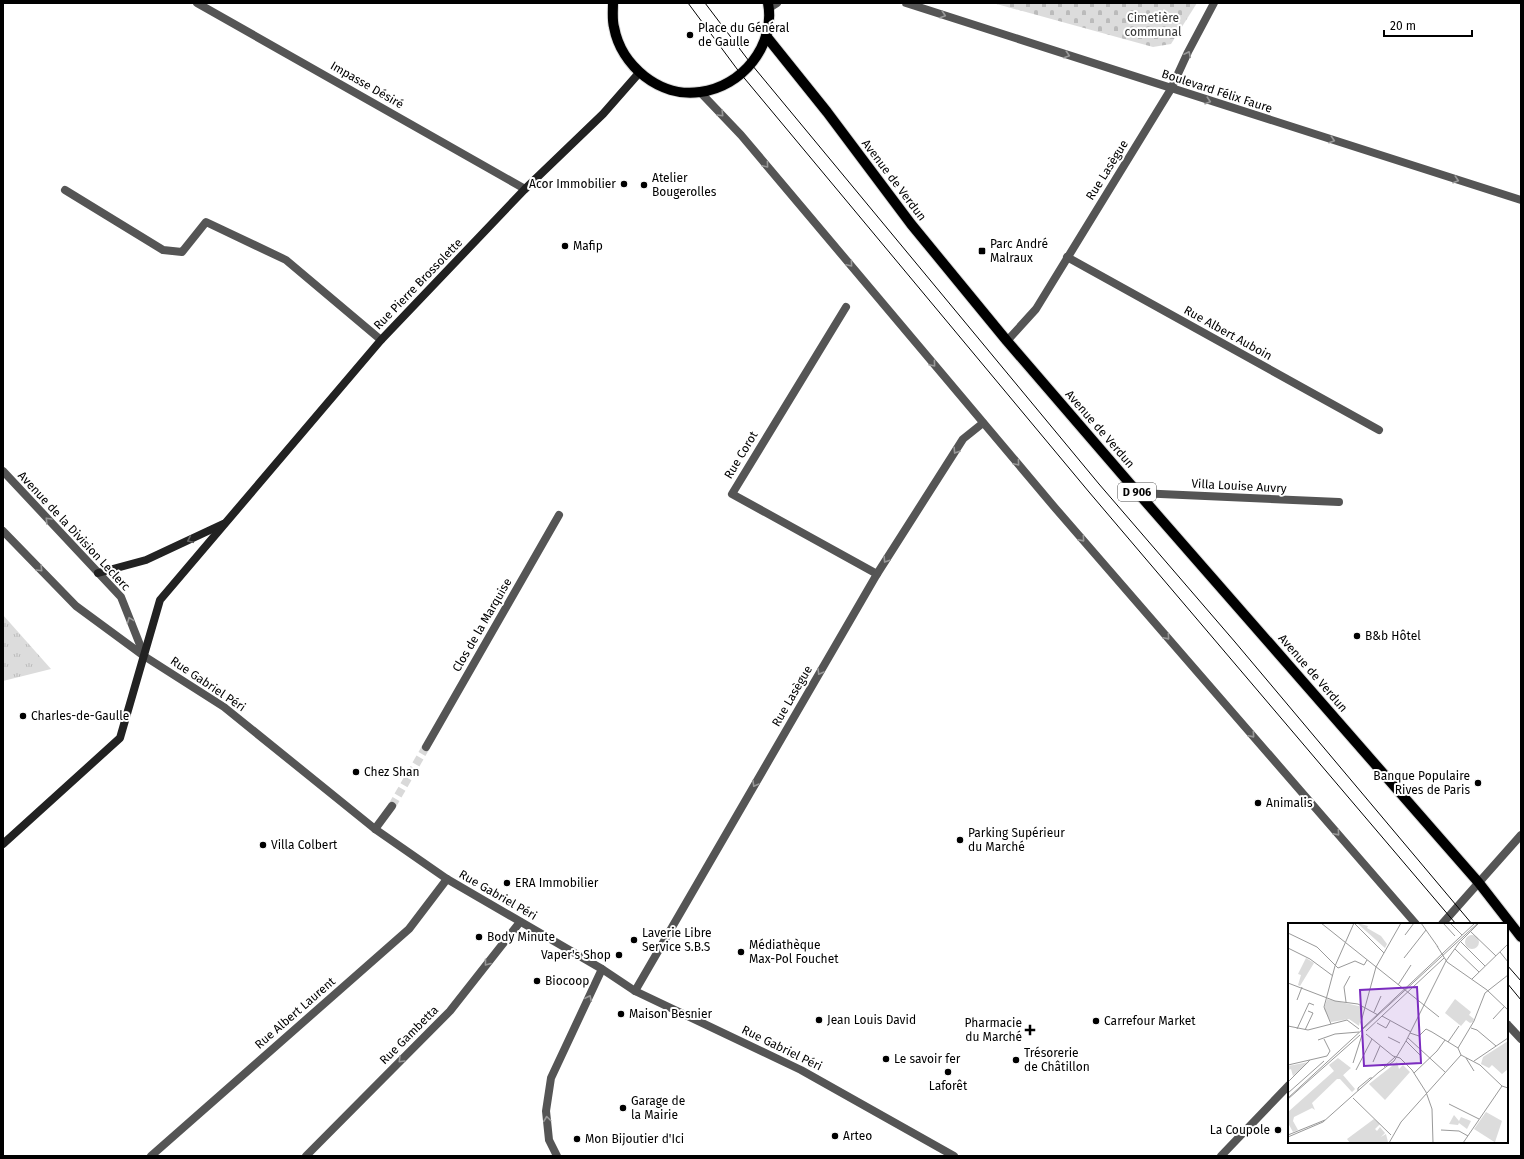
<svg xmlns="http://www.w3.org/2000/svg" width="1524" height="1159" font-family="'Fira Sans',sans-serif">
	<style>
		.grass { fill: url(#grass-tufts) }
		.cemetery { fill: url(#cemetery-stones) }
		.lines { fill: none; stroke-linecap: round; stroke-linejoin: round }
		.minor-tunnel { stroke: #d9d9d9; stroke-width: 8; stroke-dasharray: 8 4; stroke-linecap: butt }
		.primary-casing { stroke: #dbdbdb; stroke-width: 12 }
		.minor { stroke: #555; stroke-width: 8 }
		.tertiary { stroke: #555; stroke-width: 8 }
		.secondary { stroke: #222; stroke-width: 8 }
		.primary { stroke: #000; stroke-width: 10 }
		.tram { stroke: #000; stroke-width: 1 }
		.oneway { stroke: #999 }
		.oneway2 { stroke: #646464 }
		.poi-dot { fill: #000; stroke: #fff; stroke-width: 1.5 }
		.labels { text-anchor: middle; stroke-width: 4; stroke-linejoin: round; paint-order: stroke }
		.shield { fill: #fff; stroke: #4c4c4c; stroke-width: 1 }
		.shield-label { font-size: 11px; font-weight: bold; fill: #000 }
		.park-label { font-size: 12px; fill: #333; stroke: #fff }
		.poi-label { font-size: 12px; fill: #000; stroke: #fff; text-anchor: start }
		.street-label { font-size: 12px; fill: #000; stroke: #fff }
		.inset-road { fill: none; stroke: #999; stroke-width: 1 }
		.view { fill: #7b2cbf; fill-opacity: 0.15; stroke: #7b2cbf; stroke-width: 2 }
		.inset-edge { fill: none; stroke: #000; stroke-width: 2 }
	</style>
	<defs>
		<pattern id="grass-tufts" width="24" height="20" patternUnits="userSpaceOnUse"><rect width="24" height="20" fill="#dcdcdc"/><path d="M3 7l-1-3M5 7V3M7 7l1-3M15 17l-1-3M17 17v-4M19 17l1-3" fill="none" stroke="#bbb"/></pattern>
		<pattern id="cemetery-stones" width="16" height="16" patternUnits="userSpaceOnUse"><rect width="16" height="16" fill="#dcdcdc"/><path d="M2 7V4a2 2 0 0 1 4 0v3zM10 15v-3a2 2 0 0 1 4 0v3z" fill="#bbb"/></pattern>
	</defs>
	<rect width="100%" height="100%" fill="#fff"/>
	<polygon class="grass" points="3,615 51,669 3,681"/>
	<polygon class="cemetery" points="993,3 1197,3 1171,44 1153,47"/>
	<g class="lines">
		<polyline class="minor-tunnel" points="392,806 426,747"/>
		<g class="primary-casing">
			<g id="primary">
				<path d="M 613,3 C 613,11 612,20 614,27 C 621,66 660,98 700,92 C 742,87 776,45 768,3"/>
				<polyline points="766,36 827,112 911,224 1007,341 1138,493 1479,883 1521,937"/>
			</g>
		</g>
		<g class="minor">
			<polyline points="197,3 525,189"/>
			<polyline points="906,3 1521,200"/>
			<polyline points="769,8 777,3"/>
			<polyline points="700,92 741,135 1056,509 1416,924"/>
			<polyline points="65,190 163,250 182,252 206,222 286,260 381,340"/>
			<polyline points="1067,257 1379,430"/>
			<polyline points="846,307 732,494 877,574"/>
			<polyline points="1007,341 1036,309 1171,89 1188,52 1214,3"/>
			<polyline points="1138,493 1339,502"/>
			<polyline points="426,747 559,515"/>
			<polyline points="375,829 392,806"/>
			<polyline points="1442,924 1521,835"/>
			<polyline points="635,991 877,574 963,439 983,423"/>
			<polyline points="1507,1024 1521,1039"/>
			<polyline points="151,1156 409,929 447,879"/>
			<polyline points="306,1156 450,1011 520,922"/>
			<polyline points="557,1156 549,1140 546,1111 551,1078 602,969"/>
			<polyline points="1221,1156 1289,1085"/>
		</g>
		<g class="tertiary">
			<polyline points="3,471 121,597 144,655"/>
			<polyline points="3,531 76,606 144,656 224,707 375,829 447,879 602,969 635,991 801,1070 954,1156"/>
		</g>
		<g class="secondary">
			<polyline points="98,573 146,560 223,524"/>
			<polyline points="3,844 120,738 160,600 381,340 525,189 603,114 639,73"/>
		</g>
		<use href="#primary" class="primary"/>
		<g class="tram">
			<polyline points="688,3 740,73 1089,492 1456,924"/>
			<polyline points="705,3 752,65 1099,484 1235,642 1472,924"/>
			<polyline points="1507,965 1521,981"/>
			<polyline points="1507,983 1521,1000"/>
		</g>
	</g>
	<defs><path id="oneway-chevron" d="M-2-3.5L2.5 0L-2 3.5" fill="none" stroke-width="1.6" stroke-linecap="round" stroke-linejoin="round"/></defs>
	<g class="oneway">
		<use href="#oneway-chevron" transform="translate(943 15) rotate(18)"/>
		<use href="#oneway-chevron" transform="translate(1188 54) rotate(-64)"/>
		<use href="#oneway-chevron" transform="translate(1067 55) rotate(18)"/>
		<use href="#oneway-chevron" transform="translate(1208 101) rotate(18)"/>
		<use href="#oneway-chevron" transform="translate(721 114) rotate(46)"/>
		<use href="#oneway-chevron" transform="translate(1332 140) rotate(18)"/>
		<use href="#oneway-chevron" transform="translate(766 165) rotate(50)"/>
		<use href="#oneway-chevron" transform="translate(1456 180) rotate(18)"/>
		<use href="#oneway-chevron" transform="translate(850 264) rotate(50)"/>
		<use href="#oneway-chevron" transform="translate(933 364) rotate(50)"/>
		<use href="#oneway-chevron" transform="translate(956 451) rotate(123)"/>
		<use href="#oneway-chevron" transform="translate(1017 463) rotate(50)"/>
		<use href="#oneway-chevron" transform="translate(48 520) rotate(-133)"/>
		<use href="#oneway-chevron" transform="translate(1082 539) rotate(49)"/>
		<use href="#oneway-chevron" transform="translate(886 560) rotate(123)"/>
		<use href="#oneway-chevron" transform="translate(40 569) rotate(46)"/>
		<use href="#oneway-chevron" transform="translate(130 620) rotate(-111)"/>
		<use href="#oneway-chevron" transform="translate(1167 637) rotate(49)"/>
		<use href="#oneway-chevron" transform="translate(820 672) rotate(120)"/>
		<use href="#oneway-chevron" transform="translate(1252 735) rotate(49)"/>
		<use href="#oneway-chevron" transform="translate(755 784) rotate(120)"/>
		<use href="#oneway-chevron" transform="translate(1337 833) rotate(49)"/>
		<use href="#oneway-chevron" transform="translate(487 963) rotate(128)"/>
		<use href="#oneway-chevron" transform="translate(589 998) rotate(-65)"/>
		<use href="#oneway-chevron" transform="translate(401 1060) rotate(135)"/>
		<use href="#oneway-chevron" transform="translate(547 1119) rotate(-97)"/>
	</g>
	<use class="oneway2" href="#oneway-chevron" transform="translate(190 540) rotate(155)"/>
	<g class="poi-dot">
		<circle cx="690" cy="35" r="4"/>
		<circle cx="624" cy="184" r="4"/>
		<circle cx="644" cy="185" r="4"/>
		<circle cx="565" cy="246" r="4"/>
		<rect x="978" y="247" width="8" height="8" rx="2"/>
		<circle cx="1357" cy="636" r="4"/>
		<circle cx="23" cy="716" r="4"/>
		<circle cx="356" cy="772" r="4"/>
		<circle cx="1478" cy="783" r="4"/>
		<circle cx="1258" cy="803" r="4"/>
		<circle cx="960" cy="840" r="4"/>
		<circle cx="263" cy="845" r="4"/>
		<circle cx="507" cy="883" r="4"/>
		<circle cx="479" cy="937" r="4"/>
		<circle cx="634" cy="940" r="4"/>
		<circle cx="741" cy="952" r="4"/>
		<circle cx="619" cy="955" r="4"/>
		<circle cx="537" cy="981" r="4"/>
		<circle cx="621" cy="1014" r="4"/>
		<circle cx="819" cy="1020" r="4"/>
		<circle cx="1096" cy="1021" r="4"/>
		<path d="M1028 1024h4v4h4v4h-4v4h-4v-4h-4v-4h4z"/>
		<circle cx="886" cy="1059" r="4"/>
		<circle cx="1016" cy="1060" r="4"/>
		<circle cx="948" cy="1072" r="4"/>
		<circle cx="623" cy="1108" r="4"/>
		<circle cx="1278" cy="1130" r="4"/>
		<circle cx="835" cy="1136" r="4"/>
		<circle cx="577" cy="1139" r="4"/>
	</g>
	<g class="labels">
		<rect class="shield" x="1118" y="483" width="38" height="18" rx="3"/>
		<g class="shield-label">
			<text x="1137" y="496">D 906</text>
		</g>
		<g class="park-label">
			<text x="1153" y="22">Cimetière<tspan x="1153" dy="14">communal</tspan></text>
		</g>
		<g class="poi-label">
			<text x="698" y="32">Place du Général<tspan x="698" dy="14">de Gaulle</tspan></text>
			<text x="652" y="182">Atelier<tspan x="652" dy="14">Bougerolles</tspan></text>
			<text x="616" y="188" text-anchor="end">Acor Immobilier</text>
			<text x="990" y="248">Parc André<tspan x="990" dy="14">Malraux</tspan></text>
			<text x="573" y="250">Mafip</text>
			<text x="1365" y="640">B&amp;b Hôtel</text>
			<text x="31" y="720">Charles-de-Gaulle</text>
			<text x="364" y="776">Chez Shan</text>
			<text x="1470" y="780" text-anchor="end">Banque Populaire<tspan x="1470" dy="14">Rives de Paris</tspan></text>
			<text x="1266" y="807">Animalis</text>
			<text x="968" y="837">Parking Supérieur<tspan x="968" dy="14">du Marché</tspan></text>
			<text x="271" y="849">Villa Colbert</text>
			<text x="515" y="887">ERA Immobilier</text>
			<text x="642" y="937">Laverie Libre<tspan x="642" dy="14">Service S.B.S</tspan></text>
			<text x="487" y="941">Body Minute</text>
			<text x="749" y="949">Médiathèque<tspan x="749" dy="14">Max-Pol Fouchet</tspan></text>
			<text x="611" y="959" text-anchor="end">Vaper's Shop</text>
			<text x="545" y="985">Biocoop</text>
			<text x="629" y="1018">Maison Besnier</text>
			<text x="827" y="1024">Jean Louis David</text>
			<text x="1104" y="1025">Carrefour Market</text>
			<text x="1022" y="1027" text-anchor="end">Pharmacie<tspan x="1022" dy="14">du Marché</tspan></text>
			<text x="1024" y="1057">Trésorerie<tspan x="1024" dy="14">de Châtillon</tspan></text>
			<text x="894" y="1063">Le savoir fer</text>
			<text x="948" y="1090" text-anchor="middle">Laforêt</text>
			<text x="631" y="1105">Garage de<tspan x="631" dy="14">la Mairie</tspan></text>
			<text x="1270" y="1134" text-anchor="end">La Coupole</text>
			<text x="843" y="1140">Arteo</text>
			<text x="585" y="1143">Mon Bijoutier d'Ici</text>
		</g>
		<g class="street-label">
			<text transform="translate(367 85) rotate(30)" y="4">Impasse Désiré</text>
			<text transform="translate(1217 91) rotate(18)" y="4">Boulevard Félix Faure</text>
			<text transform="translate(1107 170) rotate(-58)" y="4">Rue Lasègue</text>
			<text transform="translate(894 180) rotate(53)" y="4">Avenue de Verdun</text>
			<text transform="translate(418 284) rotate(-46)" y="4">Rue Pierre Brossolette</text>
			<text transform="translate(1228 333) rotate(29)" y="4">Rue Albert Auboin</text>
			<text transform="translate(1100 429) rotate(49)" y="4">Avenue de Verdun</text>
			<text transform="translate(741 455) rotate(-59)" y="4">Rue Corot</text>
			<text transform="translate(1239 486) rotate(3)" y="4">Villa Louise Auvry</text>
			<text transform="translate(74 531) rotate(47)" y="4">Avenue de la Division Leclerc</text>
			<text transform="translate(482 625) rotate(-60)" y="4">Clos de la Marquise</text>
			<text transform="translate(1313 673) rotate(49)" y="4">Avenue de Verdun</text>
			<text transform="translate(208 684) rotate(34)" y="4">Rue Gabriel Péri</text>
			<text transform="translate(792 696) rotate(-60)" y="4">Rue Lasègue</text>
			<text transform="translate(498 895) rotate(30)" y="4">Rue Gabriel Péri</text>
			<text transform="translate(295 1013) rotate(-41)" y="4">Rue Albert Laurent</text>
			<text transform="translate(409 1035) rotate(-45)" y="4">Rue Gambetta</text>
			<text transform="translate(782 1048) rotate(26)" y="4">Rue Gabriel Péri</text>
		</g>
	</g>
	<g transform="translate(1288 923)">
		<rect width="220" height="220" fill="#fff"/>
		<path d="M 69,0 L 80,3 L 79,5 L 93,13 L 99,21 L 97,25 ZM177 19a7 7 0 1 1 14 0a7 7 0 1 1-14 0ZM 167,76 L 183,89 L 181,92 L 186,96 L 185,99 L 182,100 L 178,97 L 173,103 L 157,90 ZM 220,118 L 220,146 L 214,151 L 204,142 L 201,145 L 193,141 L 195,134 ZM 50,135 L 63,145 L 55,152 L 67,166 L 64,169 L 52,156 L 49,156 L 24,180 L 27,187 L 24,185 L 6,194 L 5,198 L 10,207 L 5,209 L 0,200 L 0,189 L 46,148 L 41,142 ZM 21,139 L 5,153 L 3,146 L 0,147 L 0,143 ZM 109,139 L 111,146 L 115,142 L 122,149 L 97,177 L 81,161 ZM 198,189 L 214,198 L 207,219 L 208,220 L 186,206 ZM 166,192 L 171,198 L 173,194 L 183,198 L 179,206 L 171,200 L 170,202 L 161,201 ZM 86,196 L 92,201 L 87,206 L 89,208 L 92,204 L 97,210 L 93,214 L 98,211 L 100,219 L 62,220 L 59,216 Z" fill="#dcdcdc"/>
		<path d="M 18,35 L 26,40 L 12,63 L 10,62 L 13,52 L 10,51 Z" fill="#dcdcdc"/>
		<path d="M 39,76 L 75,84 L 71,103 L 61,96 L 43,99 L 36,86 Z" fill="#dcdcdc"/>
		<path d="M 50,136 L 61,146 L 55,152 L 45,141 Z" fill="#dcdcdc"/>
		<path class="inset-road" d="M 33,0 L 151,94M 66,0 L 96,30M 133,0 L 150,24M 155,0 L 167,13M 162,0 L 174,12M 182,8 L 208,33M 0,10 L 29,24 L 50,45 L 67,38 L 76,42 L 79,37M 117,12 L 126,0M 172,18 L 197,43M 149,23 L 159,39 L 199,67 L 220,87M 0,25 L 22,36 L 45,53M 167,26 L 191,49M 212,29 L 220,39M 116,35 L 138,7M 184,56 L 220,21M 0,60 L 47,78 L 70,81 L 90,92M 110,62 L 123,42M 9,77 L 14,64M 58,79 L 56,64 L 62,53M 86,89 L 93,73M 94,93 L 123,109M 205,96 L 216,84M 89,100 L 98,105 L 102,98M 43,101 L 36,84 L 47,43 L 66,0M 0,103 L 20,107 L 59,97 L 71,106M 74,105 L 73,99 L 88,44 L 113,0M 75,105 L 187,0M 183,105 L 189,107 L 208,123M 9,106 L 21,80 L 26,82M 17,107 L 25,90 L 20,88M 78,108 L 156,35M 122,110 L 131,113 L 138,106 L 144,109 L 170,125 L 173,132 L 192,142 L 214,163 L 220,165M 78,111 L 105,133 L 112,135 L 124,147 L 138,169 L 144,186 L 145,220M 100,114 L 112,120M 120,115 L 157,149M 30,117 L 47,111 L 71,109M 118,118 L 133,133M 160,119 L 171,103M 170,125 L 186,98 L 197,70 L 220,52M 178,135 L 186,148M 186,138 L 220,115M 85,139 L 92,123M 65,140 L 74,112M 0,142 L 39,133 L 42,128 L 36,116M 96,144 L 107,134M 68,147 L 84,116M 91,149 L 106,138 L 118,118 L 158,38 L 171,20 L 191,0M 126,150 L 149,128 L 157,117M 0,159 L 22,137M 70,168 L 70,165 L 82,155 L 84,155M 0,170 L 36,138M 0,175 L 190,0M 65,175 L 103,212M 0,176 L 72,112M 161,181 L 191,196M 153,207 L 171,208 L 180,213M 0,212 L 37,197M 0,214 L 35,199 L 91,149M 101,220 L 113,199 L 173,132M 175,220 L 214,163"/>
		<path class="view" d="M 129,64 L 133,140 L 76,143 L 72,67 Z"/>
		<rect width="220" height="220" class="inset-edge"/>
	</g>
	<rect width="1524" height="1159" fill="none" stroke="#000000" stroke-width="8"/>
	<path d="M1384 30v6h88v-6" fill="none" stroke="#000000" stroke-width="2"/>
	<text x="1390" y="30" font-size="12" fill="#000000" stroke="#ffffff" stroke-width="3" paint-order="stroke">20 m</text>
</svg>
